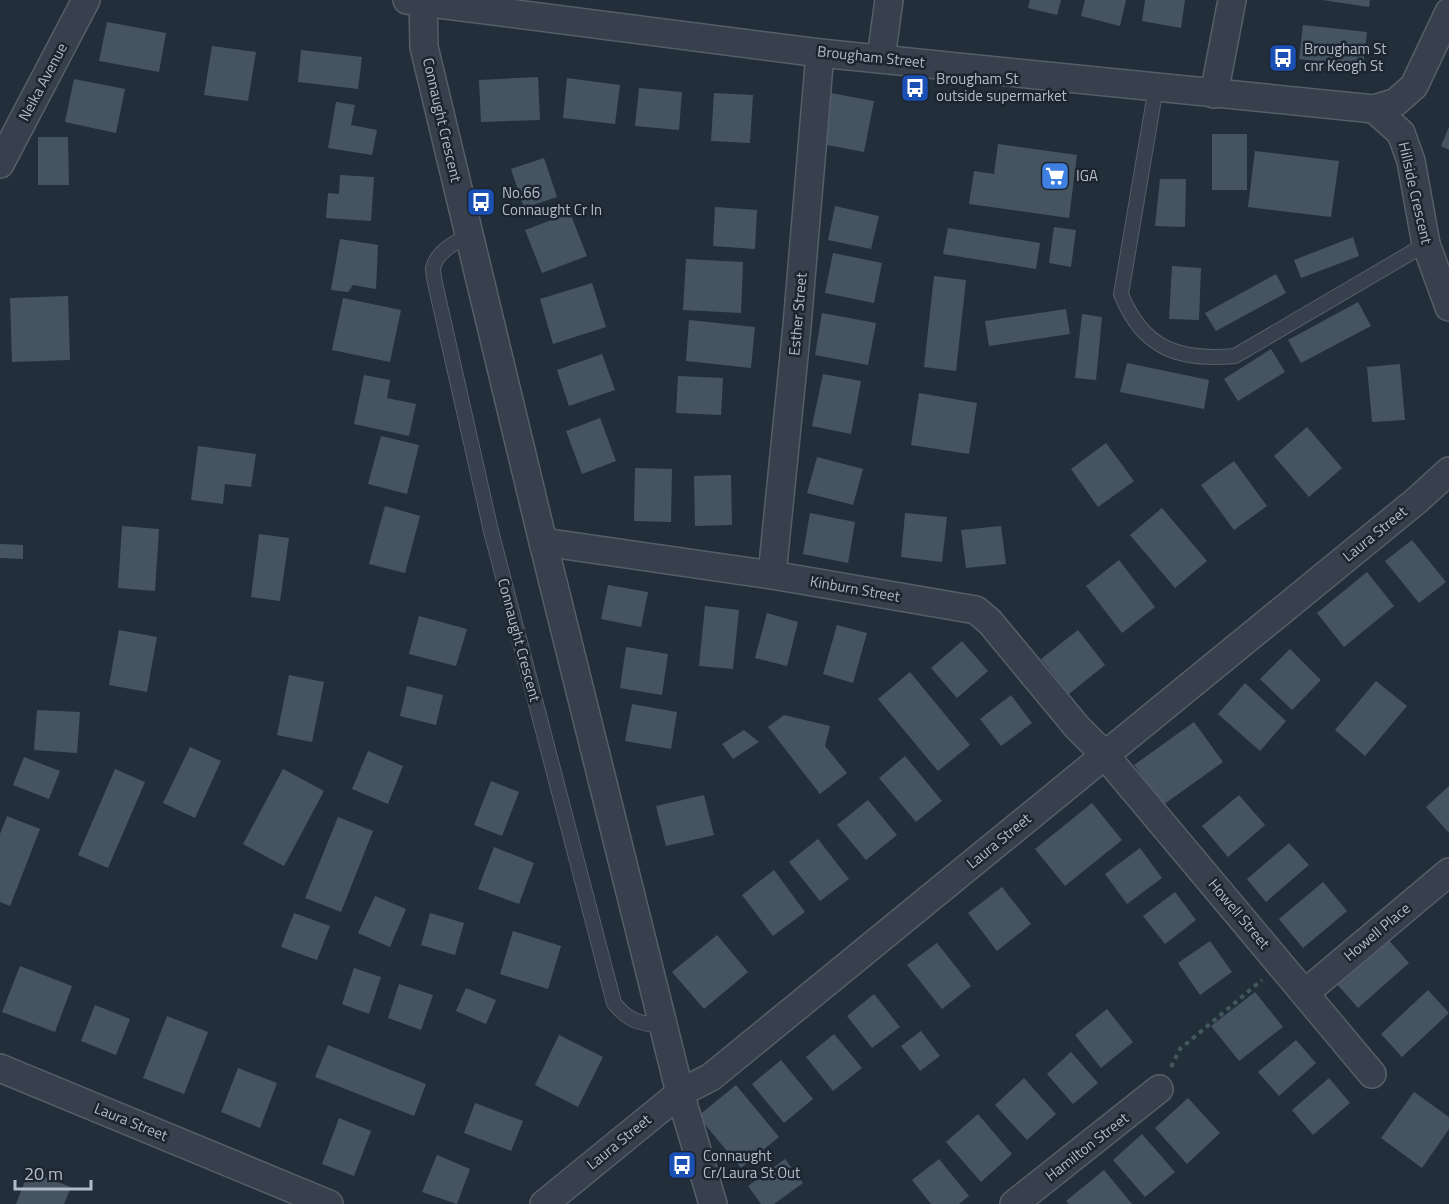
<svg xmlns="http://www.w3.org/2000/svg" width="1449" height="1204" font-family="'Titillium Web',sans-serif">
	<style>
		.building { fill: #465462 }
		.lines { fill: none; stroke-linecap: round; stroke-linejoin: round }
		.service-casing { stroke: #555e69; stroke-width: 16 }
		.minor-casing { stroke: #555e69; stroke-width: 30 }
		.path { stroke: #43585a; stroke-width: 4; stroke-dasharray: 4.5 4.5; stroke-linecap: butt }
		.service { stroke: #37404c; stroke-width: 14 }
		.minor { stroke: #37404c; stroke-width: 27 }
		.labels { text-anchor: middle; stroke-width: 5; stroke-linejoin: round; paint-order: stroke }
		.poi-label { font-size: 15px; fill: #b2bbc7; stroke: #1c2530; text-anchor: start }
		.street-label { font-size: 15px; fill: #b2bbc7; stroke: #1c2530 }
	</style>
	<rect width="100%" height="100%" fill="#232e3b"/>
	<g class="building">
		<polygon points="1030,0 1061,0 1057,15 1028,8"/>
		<polygon points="1085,0 1126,0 1120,26 1081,16"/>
		<polygon points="1145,0 1185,0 1181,28 1142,21"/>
		<polygon points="1322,0 1370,0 1369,7"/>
		<polygon points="107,22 166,33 159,72 99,61"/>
		<polygon points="1303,25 1367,32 1363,67 1299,59"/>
		<polygon points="212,46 256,52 248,101 204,95"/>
		<polygon points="301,50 362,57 358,89 298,82"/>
		<polygon points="538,77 540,120 481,122 479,80"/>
		<polygon points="567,78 620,85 615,124 563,118"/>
		<polygon points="74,79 125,89 116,133 65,122"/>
		<polygon points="639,88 682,92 679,130 635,126"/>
		<polygon points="714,93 753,95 750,143 711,141"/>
		<polygon points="831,93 874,101 864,152 822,144"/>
		<polygon points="336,102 355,105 351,125 377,130 372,155 328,148"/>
		<polygon points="1449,127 1449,150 1441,146"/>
		<rect x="1212" y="134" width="35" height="56"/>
		<polygon points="38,137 68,137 69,185 38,185"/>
		<polygon points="998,144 1077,155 1069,218 969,204 974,171 994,174"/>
		<polygon points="1255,151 1339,161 1331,217 1248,207"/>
		<polygon points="544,158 557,197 524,208 511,169"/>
		<polygon points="340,175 374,177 371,221 326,218 328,193 339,194"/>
		<polygon points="1160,179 1186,179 1185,227 1155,226"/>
		<polygon points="835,206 879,216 871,249 828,240"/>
		<polygon points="715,207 757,210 755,249 713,246"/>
		<polygon points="570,213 587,256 542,273 525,230"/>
		<polygon points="1054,227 1076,230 1071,267 1049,263"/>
		<polygon points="948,228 1040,243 1036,269 943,254"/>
		<polygon points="1353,237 1359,256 1301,278 1294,260"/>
		<polygon points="340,239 378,245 376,289 353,285 348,292 331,290"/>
		<polygon points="833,253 882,263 874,303 825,293"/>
		<polygon points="686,259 743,262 741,313 683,310"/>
		<polygon points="1172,266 1201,268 1199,320 1169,319"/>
		<polygon points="1276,274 1286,293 1216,331 1205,313"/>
		<polygon points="934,276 966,280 956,371 924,367"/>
		<polygon points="592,283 606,327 553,344 540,299"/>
		<polygon points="68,296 70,360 12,362 10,298"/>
		<polygon points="343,298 401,310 390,362 332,350"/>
		<polygon points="1358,302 1371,326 1301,363 1288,340"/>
		<polygon points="1066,309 1070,334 989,346 985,321"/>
		<polygon points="822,313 876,323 868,365 815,355"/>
		<polygon points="1082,314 1102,317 1096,380 1075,378"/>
		<polygon points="689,320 755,327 751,368 686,361"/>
		<polygon points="1271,349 1285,372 1238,401 1224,379"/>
		<polygon points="602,354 615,390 569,406 557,370"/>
		<polygon points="1127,363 1209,380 1204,409 1120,392"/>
		<polygon points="1400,364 1405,420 1372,422 1367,367"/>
		<polygon points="823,374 861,381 851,434 812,426"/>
		<polygon points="364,375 390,380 387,398 416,404 409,436 354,424"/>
		<polygon points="678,376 723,378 721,415 676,413"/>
		<polygon points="919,393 977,403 969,454 911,445"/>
		<polygon points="600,418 616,461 582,474 566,431"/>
		<polygon points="1307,427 1342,468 1309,497 1274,456"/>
		<polygon points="381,436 419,445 407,494 368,484"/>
		<polygon points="1106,443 1134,481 1098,507 1071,469"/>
		<polygon points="198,446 256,454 251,487 225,484 223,504 191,500"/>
		<polygon points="817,457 863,469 853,505 807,493"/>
		<polygon points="1234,461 1267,506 1234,530 1201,485"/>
		<polygon points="635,468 672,469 671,522 634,521"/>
		<polygon points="731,475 732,525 695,526 694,476"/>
		<polygon points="385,506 420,516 405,573 369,564"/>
		<polygon points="1162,508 1207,561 1175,588 1130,535"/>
		<polygon points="810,513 855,522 848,563 803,554"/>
		<polygon points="905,513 947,517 942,562 901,557"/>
		<polygon points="122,526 159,529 155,591 118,588"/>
		<polygon points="1001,526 1006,564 966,568 961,530"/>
		<polygon points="259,534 289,538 280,601 251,597"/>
		<polygon points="1412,540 1446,582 1419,603 1385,561"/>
		<polygon points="0,544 23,545 23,559 0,558"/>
		<polygon points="1119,560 1155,607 1122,633 1086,586"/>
		<polygon points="1367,572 1394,606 1344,647 1317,613"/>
		<polygon points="608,585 648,592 641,627 601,619"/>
		<polygon points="705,606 739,610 733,669 699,666"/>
		<polygon points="767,613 798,622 787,666 755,658"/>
		<polygon points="419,616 467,629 456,666 409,654"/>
		<polygon points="837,625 867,633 853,683 823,674"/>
		<polygon points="119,630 157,637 147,692 109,685"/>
		<polygon points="1078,630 1105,665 1069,694 1041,659"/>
		<polygon points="962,641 988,671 957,698 931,668"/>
		<polygon points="626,647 668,654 662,695 620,688"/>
		<polygon points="1290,649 1321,680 1292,710 1260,679"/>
		<polygon points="910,672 970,745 938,771 878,699"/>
		<polygon points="289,675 324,682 312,742 277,735"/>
		<polygon points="1376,681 1407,706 1365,756 1335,730"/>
		<polygon points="1245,683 1286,721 1260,751 1218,714"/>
		<polygon points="407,686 443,695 436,725 400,716"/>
		<polygon points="1011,695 1032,723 1001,746 980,719"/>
		<polygon points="632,704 677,712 671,749 625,741"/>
		<polygon points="37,710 80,712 77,753 34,750"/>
		<polygon points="784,715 830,726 825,746 847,773 820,794 768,727"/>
		<polygon points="1194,722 1223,762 1163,805 1134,765"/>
		<polygon points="744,730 759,742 733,759 722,744"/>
		<polygon points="190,747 221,761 195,818 163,803"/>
		<polygon points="368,751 403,766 388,804 352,789"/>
		<polygon points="905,756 942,801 916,822 879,778"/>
		<polygon points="24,757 60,771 49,799 13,785"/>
		<polygon points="115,769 145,782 108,868 78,855"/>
		<polygon points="283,769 324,791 284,866 243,844"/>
		<polygon points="491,781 519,792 502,836 474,825"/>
		<polygon points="1449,786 1449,833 1426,807"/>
		<polygon points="704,795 714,835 666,846 656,806"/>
		<polygon points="1239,795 1265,825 1228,857 1202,826"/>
		<polygon points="868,800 897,835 866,860 837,825"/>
		<polygon points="1092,803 1122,840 1065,886 1035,849"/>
		<polygon points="7,816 40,829 10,906 0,902 0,834"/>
		<polygon points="338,817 373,831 341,912 305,898"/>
		<polygon points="818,839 849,879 820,901 789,862"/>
		<polygon points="1289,843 1309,865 1266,902 1247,879"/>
		<polygon points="494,847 534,863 519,904 478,889"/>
		<polygon points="1140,848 1162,878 1127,904 1105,874"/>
		<polygon points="774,870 805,912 773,936 742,895"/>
		<polygon points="1323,882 1347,911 1303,948 1279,919"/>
		<polygon points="1002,887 1031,924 997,951 968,913"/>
		<polygon points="1175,892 1196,920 1165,944 1143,916"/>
		<polygon points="375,896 406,909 390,947 358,933"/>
		<polygon points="294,913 330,926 317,960 281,947"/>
		<polygon points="430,913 464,923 455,955 421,945"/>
		<polygon points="513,931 561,946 548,989 500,974"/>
		<polygon points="717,935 748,972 704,1009 672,972"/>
		<polygon points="1387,938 1409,963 1358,1008 1336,983"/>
		<polygon points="1210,941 1232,972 1200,995 1178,963"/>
		<polygon points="937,943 971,986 942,1009 907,965"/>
		<polygon points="20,966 72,986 55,1032 2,1012"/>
		<polygon points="354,968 381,977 369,1014 342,1004"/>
		<polygon points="399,984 433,995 421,1030 388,1018"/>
		<polygon points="466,988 496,1000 486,1024 456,1011"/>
		<polygon points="1428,990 1449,1013 1402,1057 1381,1034"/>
		<polygon points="1255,992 1283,1027 1239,1061 1211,1026"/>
		<polygon points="874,994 900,1027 872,1048 847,1016"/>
		<polygon points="95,1005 130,1019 116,1055 81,1041"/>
		<polygon points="1107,1009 1133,1042 1101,1068 1075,1035"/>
		<polygon points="167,1016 208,1032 184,1094 143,1078"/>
		<polygon points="921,1031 940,1056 920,1071 901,1046"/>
		<polygon points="834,1034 862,1068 833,1091 806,1057"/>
		<polygon points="559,1035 603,1057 578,1107 535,1085"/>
		<polygon points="1296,1040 1316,1063 1279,1096 1258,1072"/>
		<polygon points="328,1045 426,1084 414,1116 315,1077"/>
		<polygon points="1071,1052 1098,1083 1073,1104 1047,1074"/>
		<polygon points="781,1060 813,1099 784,1123 752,1084"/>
		<polygon points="238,1068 277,1083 260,1128 221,1112"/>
		<polygon points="1024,1078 1056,1114 1027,1140 995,1105"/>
		<polygon points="1329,1078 1350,1103 1313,1135 1292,1110"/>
		<polygon points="736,1085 779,1137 741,1168 698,1116"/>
		<polygon points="1414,1092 1449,1117 1449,1129 1422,1168 1381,1138"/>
		<polygon points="1188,1098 1220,1133 1187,1164 1155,1128"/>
		<polygon points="475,1103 523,1121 511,1151 464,1133"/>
		<polygon points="978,1114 1012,1154 981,1182 946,1142"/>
		<polygon points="339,1118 371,1131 354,1176 322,1164"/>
		<polygon points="1142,1134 1175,1172 1145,1197 1113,1160"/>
		<polygon points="437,1155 470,1169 457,1204 422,1192"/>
		<polygon points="785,1159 803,1183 774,1204 761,1204 748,1186"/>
		<polygon points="939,1159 969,1196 959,1204 931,1204 912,1180"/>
		<polygon points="1104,1170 1132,1204 1069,1204 1066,1201"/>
		<polygon points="29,1171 71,1187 64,1204 16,1204"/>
	</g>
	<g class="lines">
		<g class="service-casing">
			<g id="service">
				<path d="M 1156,87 L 1121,294 C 1143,349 1179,361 1235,356 L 1426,244"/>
				<path d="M 469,235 C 456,242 437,251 433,268 C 433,272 434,278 435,283 L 491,531 L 614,1003 C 630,1023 639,1022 664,1027"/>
			</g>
		</g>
		<g class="minor-casing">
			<g id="minor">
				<polyline points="407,0 820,53 1374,109 1396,102 1414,86 1449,12"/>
				<polyline points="423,3 424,47 543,542 680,1093 713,1204"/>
				<polyline points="881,58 889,0"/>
				<polyline points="1214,94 1232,0"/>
				<polyline points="1374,109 1401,133 1411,161 1426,244 1449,307"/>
				<polyline points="0,164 86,0"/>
				<polyline points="543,542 772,575 976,610 990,622 1077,727 1104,754 1372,1074"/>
				<polyline points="772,575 797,326 820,53"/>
				<polyline points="1305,993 1449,872"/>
				<polyline points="0,1068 329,1204"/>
				<polyline points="544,1204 680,1093 711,1077 1416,501 1449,471"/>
				<polyline points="1014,1204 1159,1089"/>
			</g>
		</g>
		<polyline class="path" points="1171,1067 1180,1049 1262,980"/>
		<use href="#service" class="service"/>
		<use href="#minor" class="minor"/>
	</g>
	<defs>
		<g id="bus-square" transform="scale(1.5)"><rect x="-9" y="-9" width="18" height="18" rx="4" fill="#1a4fb4" stroke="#1c2530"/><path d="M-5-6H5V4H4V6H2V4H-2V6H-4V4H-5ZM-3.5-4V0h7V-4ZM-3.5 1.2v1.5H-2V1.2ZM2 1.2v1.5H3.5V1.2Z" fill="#fff"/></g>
		<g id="supermarket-square" transform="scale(1.5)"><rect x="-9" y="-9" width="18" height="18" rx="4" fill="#3f7fe0" stroke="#1c2530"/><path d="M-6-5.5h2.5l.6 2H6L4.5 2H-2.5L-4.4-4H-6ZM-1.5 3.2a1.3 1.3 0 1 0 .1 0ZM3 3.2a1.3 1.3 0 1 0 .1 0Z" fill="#fff"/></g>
	</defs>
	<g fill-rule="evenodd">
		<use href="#bus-square" x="1283" y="58"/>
		<use href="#bus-square" x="915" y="88"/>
		<use href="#supermarket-square" x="1055" y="176"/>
		<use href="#bus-square" x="481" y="202"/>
		<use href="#bus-square" x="682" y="1165"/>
	</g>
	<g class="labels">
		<g class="poi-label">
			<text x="1304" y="54">Brougham St<tspan x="1304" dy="17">cnr Keogh St</tspan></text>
			<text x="936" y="84">Brougham St<tspan x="936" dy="17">outside supermarket</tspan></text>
			<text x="1076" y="181">IGA</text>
			<text x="502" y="198">No.66<tspan x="502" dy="17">Connaught Cr In</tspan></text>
			<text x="703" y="1161">Connaught<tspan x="703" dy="17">Cr/Laura St Out</tspan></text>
		</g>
		<g class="street-label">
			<text transform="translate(871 57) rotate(6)" y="5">Brougham Street</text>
			<text transform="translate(43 82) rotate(-62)" y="5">Neika Avenue</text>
			<text transform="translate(442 120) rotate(77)" y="5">Connaught Crescent</text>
			<text transform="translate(1415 193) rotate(77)" y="5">Hillside Crescent</text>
			<text transform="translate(798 314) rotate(-85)" y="5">Esther Street</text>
			<text transform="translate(1375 534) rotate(-39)" y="5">Laura Street</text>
			<text transform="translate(855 589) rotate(10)" y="5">Kinburn Street</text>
			<text transform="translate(519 640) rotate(75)" y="5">Connaught Crescent</text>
			<text transform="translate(999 841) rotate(-39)" y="5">Laura Street</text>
			<text transform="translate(1239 914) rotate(50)" y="5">Howell Street</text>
			<text transform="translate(1377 932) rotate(-40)" y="5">Howell Place</text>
			<text transform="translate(131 1122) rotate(22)" y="5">Laura Street</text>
			<text transform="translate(619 1142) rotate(-39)" y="5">Laura Street</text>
			<text transform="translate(1087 1147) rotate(-38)" y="5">Hamilton Street</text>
		</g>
	</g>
	<path d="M15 1180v9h76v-9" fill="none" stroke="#b2bbc7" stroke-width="3"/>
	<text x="24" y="1180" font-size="18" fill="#b2bbc7" stroke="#1c2530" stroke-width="4.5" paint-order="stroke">20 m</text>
</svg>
